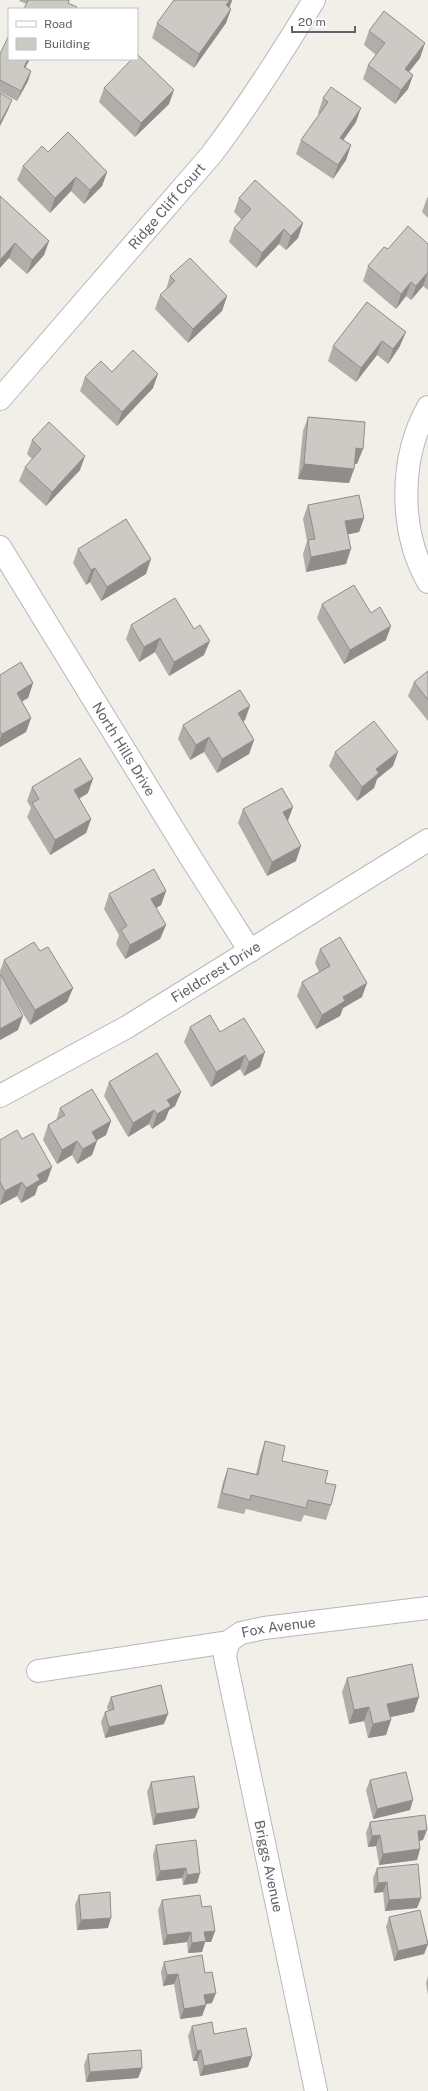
<svg xmlns="http://www.w3.org/2000/svg" width="428" height="2091" font-family="'Public Sans',sans-serif">
	<style>
		.lines { fill: none; stroke-linecap: round; stroke-linejoin: round }
		.minor-casing { stroke: #b5b8bc; stroke-width: 24 }
		.minor { stroke: #fff; stroke-width: 22 }
		.wall { fill: #afaea9 }
		.shaded-wall { fill: #8f8d8a }
		.building { fill: #cccac5; stroke: #8f8d8a }
		.labels { text-anchor: middle; stroke-width: 3; stroke-linejoin: round; paint-order: stroke }
		.street-label { font-size: 14px; fill: #5f6368; stroke: #fff }
	</style>
	<rect width="100%" height="100%" fill="#f1efe8"/>
	<g class="lines">
		<g class="minor-casing">
			<g id="minor">
				<path id="s1" d="M 0,399 L 211,155 C 249,105 282,53 314,0"/>
				<path d="M 428,407 C 399,459 399,530 428,582"/>
				<path id="s2" d="M 0,547 L 189,855 L 250,951"/>
				<path id="s3" d="M 0,1096 L 127,1027 L 428,840"/>
				<path id="s4" d="M 228,1642 L 225,1657 L 316,2091"/>
				<path id="s5" d="M 38,1671 L 228,1642 L 241,1633 L 264,1628 L 428,1608"/>
			</g>
		</g>
		<use href="#minor" class="minor"/>
	</g>
	<g class="wall">
		<polygon points="20,0 69,0 68,3 27,4 19,1"/>
		<polygon points="174,0 232,0 230,7 231,9 226,23 194,68 152,38 157,23"/>
		<polygon points="369,31 420,58 409,72 413,75 408,89 395,104 363,79 368,65 376,55 364,45"/>
		<polygon points="0,54 31,71 28,81 17,101 0,92"/>
		<polygon points="104,88 169,104 135,137 99,102"/>
		<polygon points="323,98 356,122 343,140 351,145 346,160 333,179 296,154 301,140 319,114 318,113"/>
		<polygon points="48,152 107,172 102,186 84,204 71,191 50,213 17,180 23,166"/>
		<polygon points="0,196 49,241 44,255 27,274 9,258"/>
		<polygon points="428,197 428,218 422,212 427,198"/>
		<polygon points="239,198 303,223 298,238 286,250 279,244 256,268 229,242 234,228 242,220 234,212"/>
		<polygon points="428,244 428,290 423,286 411,300 406,296 396,309 363,281 368,266 388,249"/>
		<polygon points="170,276 227,296 222,311 188,343 155,309 160,295 166,290"/>
		<polygon points="367,302 400,346 388,364 377,355 356,382 328,361 333,346"/>
		<polygon points="112,372 153,388 117,426 80,391 85,377"/>
		<polygon points="308,417 357,464 354,463 354,469 349,483 298,479 303,431"/>
		<polygon points="32,440 80,470 46,506 19,481 25,467 32,459 27,454"/>
		<polygon points="308,505 364,518 359,532 348,534 346,564 306,572 303,554 307,541 303,519"/>
		<polygon points="78,549 146,574 101,601 90,582 86,585 73,563"/>
		<polygon points="322,604 386,640 344,664 317,618"/>
		<polygon points="131,625 194,629 204,655 169,676 155,652 139,662 126,639"/>
		<polygon points="428,671 428,721 408,696 414,682"/>
		<polygon points="0,675 33,683 28,698 22,701 31,718 26,732 0,747"/>
		<polygon points="245,720 243,721 254,740 249,754 217,773 204,752 190,760 178,739 183,725"/>
		<polygon points="335,752 393,766 377,779 374,788 357,801 329,766"/>
		<polygon points="32,787 88,793 79,799 91,819 86,833 50,855 27,817 31,808 27,801"/>
		<polygon points="293,807 288,821 296,861 267,876 238,823 243,809"/>
		<polygon points="166,891 161,905 156,908 166,925 160,939 125,959 116,944 119,935 104,909 109,894"/>
		<polygon points="320,949 362,997 343,1008 340,1016 316,1029 297,996 302,982 319,972 315,963"/>
		<polygon points="40,951 73,988 67,1002 30,1025 11,993 18,1030 0,1040 0,971 4,960"/>
		<polygon points="190,1027 220,1032 260,1067 244,1076 240,1069 211,1087 184,1042"/>
		<polygon points="109,1082 181,1092 175,1106 169,1110 165,1120 152,1129 149,1124 128,1137 104,1096"/>
		<polygon points="60,1108 111,1121 106,1135 97,1140 92,1155 77,1164 72,1155 57,1164 43,1140 48,1125 56,1121"/>
		<polygon points="0,1140 47,1181 38,1186 35,1195 21,1203 17,1196 0,1205"/>
		<polygon points="265,1441 282,1461 325,1483 331,1505 326,1520 304,1515 301,1522 246,1509 244,1514 217,1508 223,1482 228,1468 256,1474 260,1456"/>
		<polygon points="347,1678 414,1712 390,1717 386,1735 368,1738 364,1721 349,1724 342,1692"/>
		<polygon points="111,1697 164,1724 105,1738 101,1722 105,1712 108,1711 107,1707"/>
		<polygon points="370,1780 410,1810 373,1819 366,1790"/>
		<polygon points="151,1782 195,1818 153,1825 147,1792"/>
		<polygon points="370,1822 423,1840 419,1841 420,1849 417,1860 379,1865 376,1846 368,1847 366,1833"/>
		<polygon points="156,1845 200,1873 197,1883 183,1885 182,1878 156,1881 153,1855"/>
		<polygon points="377,1868 421,1898 417,1908 385,1911 383,1892 374,1893 373,1878"/>
		<polygon points="79,1895 108,1928 77,1930 75,1905"/>
		<polygon points="162,1900 202,1907 215,1931 211,1942 205,1942 202,1952 188,1953 187,1942 163,1945 158,1910"/>
		<polygon points="389,1917 428,1943 424,1954 394,1961 386,1927"/>
		<polygon points="164,1962 205,1973 212,2003 205,2004 206,2005 202,2016 180,2019 174,1984 163,1986 161,1972"/>
		<polygon points="428,1976 428,1995 426,1983"/>
		<polygon points="192,2026 248,2067 200,2076 197,2061 193,2061 188,2036"/>
		<polygon points="88,2054 142,2068 138,2078 86,2082 84,2065"/>
	</g>
	<g class="shaded-wall">
		<polygon points="230,0 232,0 229,8 226,5"/>
		<polygon points="231,9 226,23 194,68 199,54"/>
		<polygon points="425,43 420,58 400,83 405,69"/>
		<polygon points="28,59 30,59 20,78 24,67"/>
		<polygon points="31,71 28,81 17,101 21,91"/>
		<polygon points="413,75 408,89 395,104 401,90"/>
		<polygon points="174,90 169,104 135,137 141,123"/>
		<polygon points="12,100 8,110 0,126 0,123"/>
		<polygon points="361,108 356,122 335,152 340,138"/>
		<polygon points="351,145 346,160 333,179 338,165"/>
		<polygon points="107,172 102,186 84,204 90,190"/>
		<polygon points="76,177 71,191 50,213 55,198"/>
		<polygon points="303,223 298,238 286,250 291,236"/>
		<polygon points="284,229 279,244 256,268 262,253"/>
		<polygon points="49,241 44,255 27,274 32,260"/>
		<polygon points="15,243 9,258 0,268 0,260"/>
		<polygon points="428,272 423,286 411,300 416,286"/>
		<polygon points="411,282 406,296 396,309 401,294"/>
		<polygon points="227,296 222,311 188,343 193,329"/>
		<polygon points="406,332 400,346 388,364 393,349"/>
		<polygon points="382,341 377,355 356,382 361,368"/>
		<polygon points="158,374 153,388 117,426 122,412"/>
		<polygon points="356,448 363,449 357,464 351,463"/>
		<polygon points="85,456 80,470 46,506 52,492"/>
		<polygon points="304,464 354,469 349,483 298,479"/>
		<polygon points="364,518 359,532 340,536 345,521"/>
		<polygon points="351,549 346,564 306,572 311,557"/>
		<polygon points="151,559 146,574 101,601 107,587"/>
		<polygon points="95,568 90,582 86,585 91,570"/>
		<polygon points="391,626 386,640 344,664 350,650"/>
		<polygon points="160,638 155,652 139,662 144,647"/>
		<polygon points="210,641 204,655 169,676 174,662"/>
		<polygon points="33,683 28,698 12,707 17,693"/>
		<polygon points="250,706 245,720 233,728 238,713"/>
		<polygon points="31,718 26,732 0,747 0,739 2,734"/>
		<polygon points="209,737 204,752 190,760 196,745"/>
		<polygon points="254,740 249,754 217,773 222,759"/>
		<polygon points="398,752 393,766 377,779 374,788 357,801 362,787 376,769"/>
		<polygon points="93,779 88,793 68,805 74,790"/>
		<polygon points="293,807 287,822 283,812"/>
		<polygon points="91,819 86,833 50,855 55,840"/>
		<polygon points="301,846 296,861 267,876 272,862"/>
		<polygon points="166,891 161,905 146,914 151,899"/>
		<polygon points="166,925 160,939 125,959 130,945"/>
		<polygon points="367,983 362,997 343,1008 340,1016 316,1029 322,1015 343,997"/>
		<polygon points="73,988 67,1002 30,1025 35,1010"/>
		<polygon points="23,1016 18,1030 0,1040 0,1029"/>
		<polygon points="265,1052 260,1067 244,1076 249,1062"/>
		<polygon points="245,1055 240,1069 211,1087 216,1072"/>
		<polygon points="181,1092 175,1106 169,1110 165,1120 152,1129 157,1114 167,1100"/>
		<polygon points="154,1110 149,1124 128,1137 133,1123"/>
		<polygon points="111,1121 106,1135 87,1146 92,1132"/>
		<polygon points="77,1141 72,1155 57,1164 62,1150"/>
		<polygon points="97,1141 92,1155 77,1164 83,1149"/>
		<polygon points="52,1167 47,1181 38,1186 35,1195 21,1203 26,1188 37,1175"/>
		<polygon points="22,1182 17,1196 0,1205 5,1191"/>
		<polygon points="419,1697 414,1712 382,1719 387,1704"/>
		<polygon points="369,1707 364,1721 349,1724 354,1710"/>
		<polygon points="168,1714 164,1724 105,1738 109,1727"/>
		<polygon points="391,1720 386,1735 368,1738 373,1724"/>
		<polygon points="413,1800 410,1810 373,1819 377,1809"/>
		<polygon points="199,1808 195,1818 153,1825 156,1814"/>
		<polygon points="427,1830 423,1840 414,1842 418,1831"/>
		<polygon points="380,1835 376,1846 368,1847 372,1836"/>
		<polygon points="420,1849 417,1860 379,1865 383,1854"/>
		<polygon points="186,1868 182,1878 156,1881 160,1871"/>
		<polygon points="200,1873 197,1883 183,1885 187,1875"/>
		<polygon points="387,1882 383,1892 374,1893 378,1883"/>
		<polygon points="421,1898 417,1908 385,1911 389,1900"/>
		<polygon points="111,1918 108,1928 77,1930 81,1920"/>
		<polygon points="215,1931 211,1942 205,1942 202,1952 188,1953 192,1943 204,1932"/>
		<polygon points="191,1932 187,1942 163,1945 167,1935"/>
		<polygon points="428,1944 424,1954 394,1961 398,1951"/>
		<polygon points="178,1974 174,1984 163,1986 167,1975"/>
		<polygon points="216,1993 212,2003 200,2005 204,1995"/>
		<polygon points="206,2005 202,2016 180,2019 184,2009"/>
		<polygon points="201,2050 197,2061 193,2061 197,2051"/>
		<polygon points="252,2056 248,2067 200,2076 204,2066"/>
		<polygon points="142,2068 138,2078 86,2082 90,2072"/>
	</g>
	<g class="building">
		<polygon points="28,0 69,0 68,3 77,7 76,9 24,9"/>
		<polygon points="174,0 230,0 226,5 231,9 199,54 157,23"/>
		<polygon points="384,11 425,43 405,69 413,75 401,90 368,65 385,43 369,31"/>
		<polygon points="9,35 9,59 28,59 24,67 31,71 21,91 0,80 0,54"/>
		<polygon points="137,54 174,90 141,123 104,88 132,59 137,59"/>
		<polygon points="331,87 361,108 340,138 351,145 338,165 301,140 328,102 323,98"/>
		<polygon points="0,93 12,100 0,123"/>
		<polygon points="68,132 107,172 90,190 76,177 55,198 23,166 42,146 48,152"/>
		<polygon points="255,180 303,223 291,236 284,229 262,253 234,228 251,209 239,198"/>
		<polygon points="0,196 49,241 32,260 15,243 0,260"/>
		<polygon points="408,226 428,244 428,272 416,286 411,282 401,294 368,266 384,247 388,249"/>
		<polygon points="190,258 227,296 193,329 160,295 175,281 170,276"/>
		<polygon points="367,302 406,332 393,349 382,341 361,368 333,346"/>
		<polygon points="133,350 158,374 122,412 85,377 101,361 112,372"/>
		<polygon points="308,417 365,422 363,449 356,448 354,469 304,464"/>
		<polygon points="49,422 85,456 52,492 25,467 41,449 32,440"/>
		<polygon points="359,495 364,518 345,521 351,549 311,557 308,540 315,539 308,505"/>
		<polygon points="126,519 151,559 107,587 95,568 91,570 78,549"/>
		<polygon points="354,585 371,613 380,607 391,626 350,650 322,604"/>
		<polygon points="175,598 194,629 200,625 210,641 174,662 160,638 144,647 131,625"/>
		<polygon points="21,662 33,683 17,693 31,718 2,734 0,731 0,675"/>
		<polygon points="428,671 428,700 414,682"/>
		<polygon points="240,690 250,706 238,713 254,740 222,759 209,737 196,745 183,725"/>
		<polygon points="374,721 398,752 376,769 379,773 362,787 335,752"/>
		<polygon points="80,758 93,779 74,790 91,819 55,840 32,803 39,799 32,787"/>
		<polygon points="282,788 293,807 283,812 301,846 272,862 243,809"/>
		<polygon points="154,869 166,891 151,899 166,925 130,945 121,930 127,926 109,894"/>
		<polygon points="340,937 367,983 343,997 345,1001 322,1015 302,982 330,966 320,949"/>
		<polygon points="34,942 40,951 48,947 73,988 35,1010 4,960"/>
		<polygon points="1,975 23,1016 0,1029 0,976"/>
		<polygon points="210,1015 220,1032 244,1018 265,1052 249,1062 245,1055 216,1072 190,1027"/>
		<polygon points="157,1053 181,1092 167,1100 171,1106 157,1114 154,1110 133,1123 109,1082"/>
		<polygon points="92,1089 111,1121 92,1132 97,1141 83,1149 77,1141 62,1150 48,1125 65,1115 60,1108"/>
		<polygon points="17,1130 22,1139 33,1133 52,1167 37,1175 40,1180 26,1188 22,1182 5,1191 0,1182 0,1140"/>
		<polygon points="265,1441 285,1446 282,1461 328,1471 325,1483 336,1485 331,1505 308,1500 306,1508 251,1495 250,1500 222,1493 228,1468 258,1475"/>
		<polygon points="412,1664 419,1697 387,1704 391,1720 373,1724 369,1707 354,1710 347,1678"/>
		<polygon points="161,1685 168,1714 109,1727 105,1712 114,1709 111,1697"/>
		<polygon points="406,1772 413,1800 377,1809 370,1780"/>
		<polygon points="194,1776 199,1808 156,1814 151,1782"/>
		<polygon points="425,1815 427,1830 418,1831 420,1849 383,1854 380,1835 372,1836 370,1822"/>
		<polygon points="196,1840 200,1873 187,1875 186,1868 160,1871 156,1845"/>
		<polygon points="418,1864 421,1898 389,1900 387,1882 378,1883 377,1868"/>
		<polygon points="110,1892 111,1918 81,1920 79,1895"/>
		<polygon points="200,1895 202,1907 211,1906 215,1931 204,1932 206,1941 192,1943 191,1932 167,1935 162,1900"/>
		<polygon points="420,1910 428,1944 398,1951 389,1917"/>
		<polygon points="202,1955 205,1973 212,1972 216,1993 204,1995 206,2005 184,2009 178,1974 167,1975 164,1962"/>
		<polygon points="212,2022 214,2034 246,2028 252,2056 204,2066 201,2050 197,2051 192,2026"/>
		<polygon points="141,2050 142,2068 90,2072 88,2054"/>
	</g>
	<g class="labels">
		<g class="street-label">
			<text dy="5" stroke="none"><textPath href="#s1" startOffset="255">Ridge Cliff Court</textPath></text>
			<text dy="5" stroke="none"><textPath href="#s2" startOffset="237">North Hills Drive</textPath></text>
			<text dy="5" stroke="none"><textPath href="#s3" startOffset="249">Fieldcrest Drive</textPath></text>
			<text dy="5" stroke="none"><textPath href="#s5" startOffset="246">Fox Avenue</textPath></text>
			<text dy="5" stroke="none"><textPath href="#s4" startOffset="229">Briggs Avenue</textPath></text>
		</g>
	</g>
	<rect x="8" y="8" width="130" height="52" fill="#ffffff" stroke="#bfc1c3"/>
	<rect x="16" y="21" width="20" height="6" fill="#ffffff" stroke="#bfc1c3"/>
	<text x="44" y="28" font-size="12" fill="#5f6368">Road</text>
	<rect x="16" y="38" width="20" height="12" fill="#cccac5" stroke="#bfc1c3"/>
	<text x="44" y="48" font-size="12" fill="#5f6368">Building</text>
	<path d="M292 26v6h63v-6" fill="none" stroke="#5f6368" stroke-width="2"/>
	<text x="298" y="26" font-size="12" fill="#5f6368" stroke="#ffffff" stroke-width="3" paint-order="stroke">20 m</text>
</svg>
